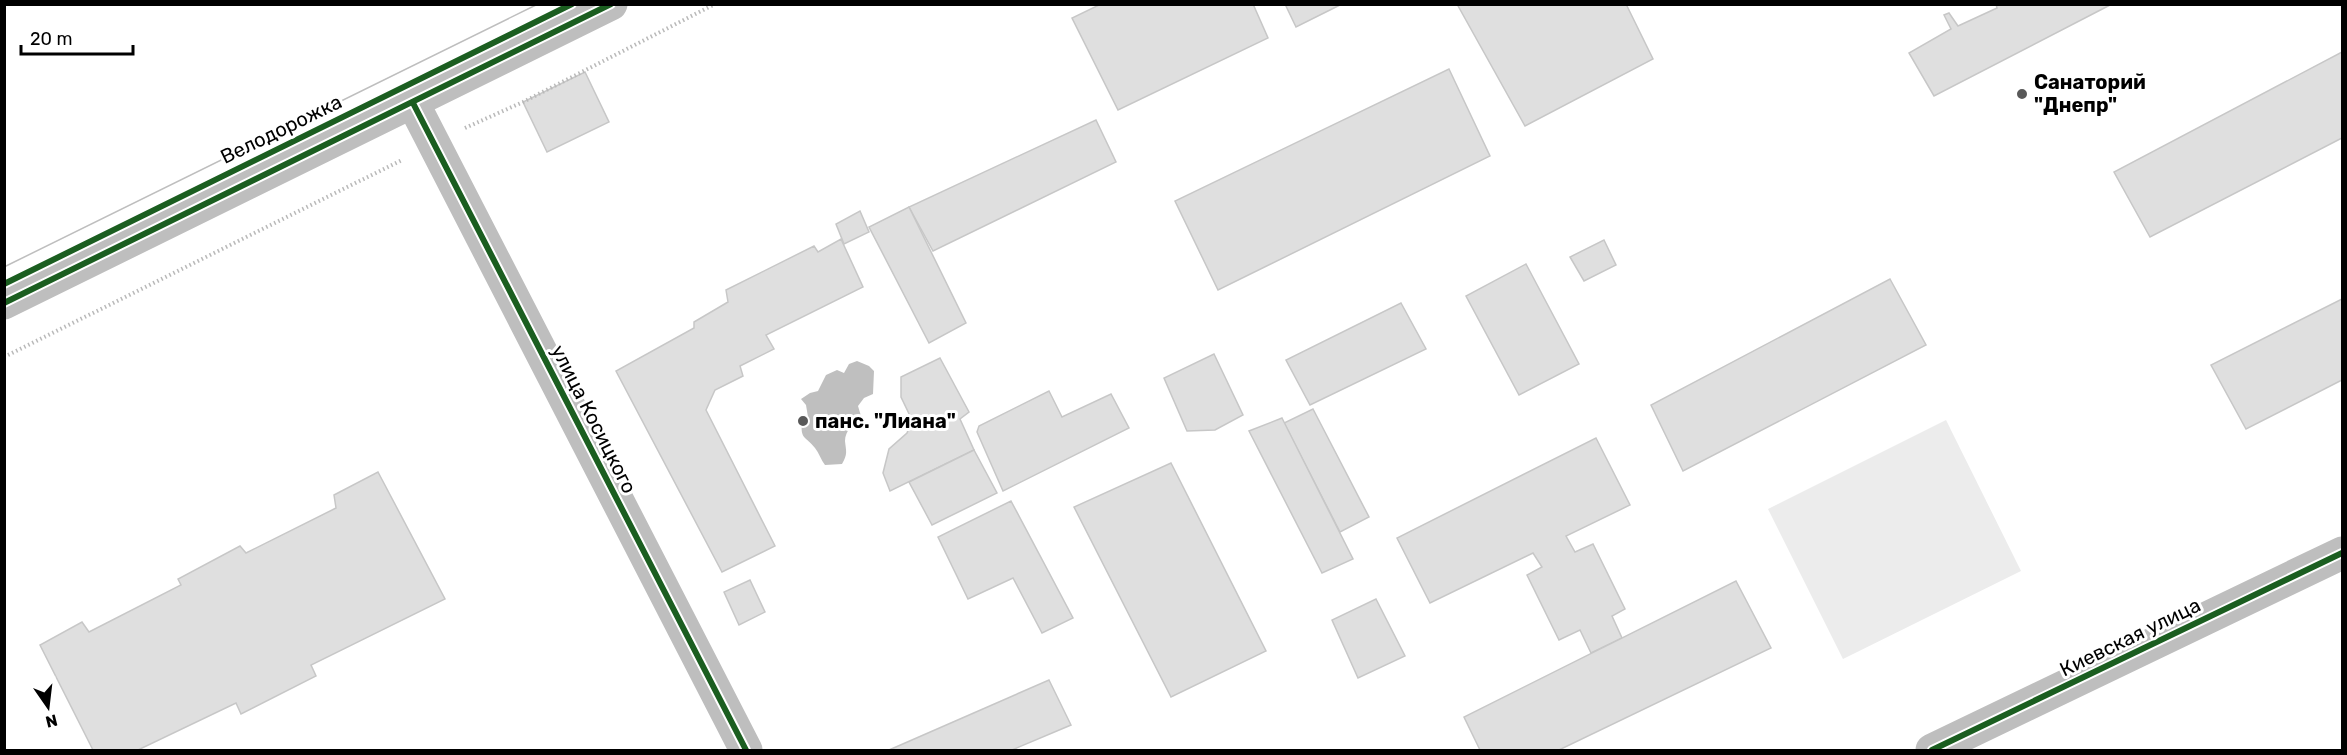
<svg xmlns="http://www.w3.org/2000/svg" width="2347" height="755" font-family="Rubik,sans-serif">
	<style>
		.green { fill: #ececec }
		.water { fill: #bfbfbf }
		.building { fill: #dfdfdf; stroke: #c7c7c7; stroke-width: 1.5 }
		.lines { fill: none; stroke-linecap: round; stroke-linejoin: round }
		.path { stroke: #b9b9b9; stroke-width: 4; stroke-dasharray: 1.5 3; stroke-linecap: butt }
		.minor { stroke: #bebebe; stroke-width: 33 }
		.tram { stroke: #bebebe; stroke-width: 1.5 }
		.cycleway-casing { stroke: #fff; stroke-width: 10 }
		.cycleway { stroke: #1b5e20; stroke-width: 6 }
		.poi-dot { fill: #595959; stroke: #fff; stroke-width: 2 }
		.labels { text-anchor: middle; stroke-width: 6; stroke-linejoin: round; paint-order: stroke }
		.poi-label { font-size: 20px; font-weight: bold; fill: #000; stroke: #fff; text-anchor: start }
		.street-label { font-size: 20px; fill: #000; stroke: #fff }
	</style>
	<rect width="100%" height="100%" fill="#fff"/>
	<polygon class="green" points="1946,420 2021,571 1843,659 1768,509"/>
	<path class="water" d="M 857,361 L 869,366 L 874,371 L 873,394 L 864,398 L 858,406 L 861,416 C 854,422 845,431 845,441 C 846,451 848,454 842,464 L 825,465 C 821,460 819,453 815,448 C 806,436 800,440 802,422 L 808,417 L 806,405 L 801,399 L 810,393 L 818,391 L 826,375 L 837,370 L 844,373 L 849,364 Z"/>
	<g class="building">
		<polygon points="1101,4 1253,4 1268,38 1118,110 1072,18"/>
		<polygon points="1285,4 1342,4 1296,27"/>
		<polygon points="1457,4 1626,4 1653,59 1525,126"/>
		<polygon points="1996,4 2112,4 1934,96 1909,53 1951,29 1944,15 1949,13 1958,26 1997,8"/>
		<polygon points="2342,52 2342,138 2150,237 2114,172"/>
		<polygon points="1449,69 1490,156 1218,290 1175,201"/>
		<polygon points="585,72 609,122 547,152 523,102"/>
		<polygon points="1096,120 1116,162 933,251 909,207"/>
		<polygon points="909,207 966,323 929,343 869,227"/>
		<polygon points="860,211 869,232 844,244 836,224"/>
		<polygon points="841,239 863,287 766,335 774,349 740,366 743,376 715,390 706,410 775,546 722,572 616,371 694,328 694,322 728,302 726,290 814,246 818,252"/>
		<polygon points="1604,240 1616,265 1584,281 1570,257"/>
		<polygon points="1526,264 1579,364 1519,395 1466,296"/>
		<polygon points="1890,279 1926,345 1683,471 1651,405"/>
		<polygon points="2342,299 2342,380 2246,429 2211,365"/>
		<polygon points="1401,303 1426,349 1310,405 1286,360"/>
		<polygon points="1214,354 1243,415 1215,430 1187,431 1164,378"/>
		<polygon points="940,358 969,412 960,419 974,450 890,491 883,473 889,449 907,433 912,420 901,397 901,377"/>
		<polygon points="1049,391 1062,417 1111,394 1129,428 1003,491 977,432 979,426"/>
		<polygon points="1313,409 1369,517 1340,532 1284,423"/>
		<polygon points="1282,418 1353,559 1322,573 1249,431"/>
		<polygon points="1596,438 1630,505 1566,536 1575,552 1593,544 1625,609 1612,616 1622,638 1591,653 1580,630 1559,640 1527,575 1542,567 1533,553 1430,603 1397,538"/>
		<polygon points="974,450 997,493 932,525 909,482"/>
		<polygon points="1171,463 1266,651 1171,697 1074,507"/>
		<polygon points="378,472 445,599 311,665 316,676 241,714 236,703 138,750 93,750 40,645 82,622 89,632 181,585 178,579 240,546 246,553 336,508 334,495"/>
		<polygon points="1011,501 1073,618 1042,633 1013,578 968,599 938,537"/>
		<polygon points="750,580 765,612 739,625 724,592"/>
		<polygon points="1736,581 1771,648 1559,750 1480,750 1464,717"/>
		<polygon points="1376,599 1405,656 1358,678 1332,620"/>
		<polygon points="1049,680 1071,725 1012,750 889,750"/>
	</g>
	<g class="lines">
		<g class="path">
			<polyline points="465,128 523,102 715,4"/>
			<polyline points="4,357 402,160"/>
		</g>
		<g class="minor">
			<polyline points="413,103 746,750"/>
			<polyline points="4,303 611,4"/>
			<polyline points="1932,750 2342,553"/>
		</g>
		<polyline class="tram" points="4,267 538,4"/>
		<g class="cycleway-casing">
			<g id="cycleway">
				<polyline points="413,103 746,750"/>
				<polyline points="4,284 572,4"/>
				<polyline points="4,303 611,4"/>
				<polyline points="1932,750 2342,553"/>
			</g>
		</g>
		<use href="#cycleway" class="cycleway"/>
	</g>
	<g class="poi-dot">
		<circle cx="2022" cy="94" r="6"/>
		<circle cx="803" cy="421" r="6"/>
	</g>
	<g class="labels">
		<g class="poi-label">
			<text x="2034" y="89">Санаторий<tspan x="2034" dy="23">"Днепр"</tspan></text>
			<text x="815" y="428">панс. "Лиана"</text>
		</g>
		<g class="street-label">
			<text transform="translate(281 129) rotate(-26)" y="7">Велодорожка</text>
			<text transform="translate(594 419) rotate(63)" y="7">улица Косицкого</text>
			<text transform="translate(2130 637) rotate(-26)" y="7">Киевская улица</text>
		</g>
	</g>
	<rect width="2347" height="755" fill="none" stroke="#000000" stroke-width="12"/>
	<g transform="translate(48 707) rotate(166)" stroke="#ffffff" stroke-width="4.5" paint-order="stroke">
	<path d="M0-4.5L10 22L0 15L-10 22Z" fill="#000000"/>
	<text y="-9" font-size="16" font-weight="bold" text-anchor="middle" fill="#000000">N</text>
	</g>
	<path d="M21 45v9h112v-9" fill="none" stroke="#000000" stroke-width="3"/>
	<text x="30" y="45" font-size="18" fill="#000000" stroke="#ffffff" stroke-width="4.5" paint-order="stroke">20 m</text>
</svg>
